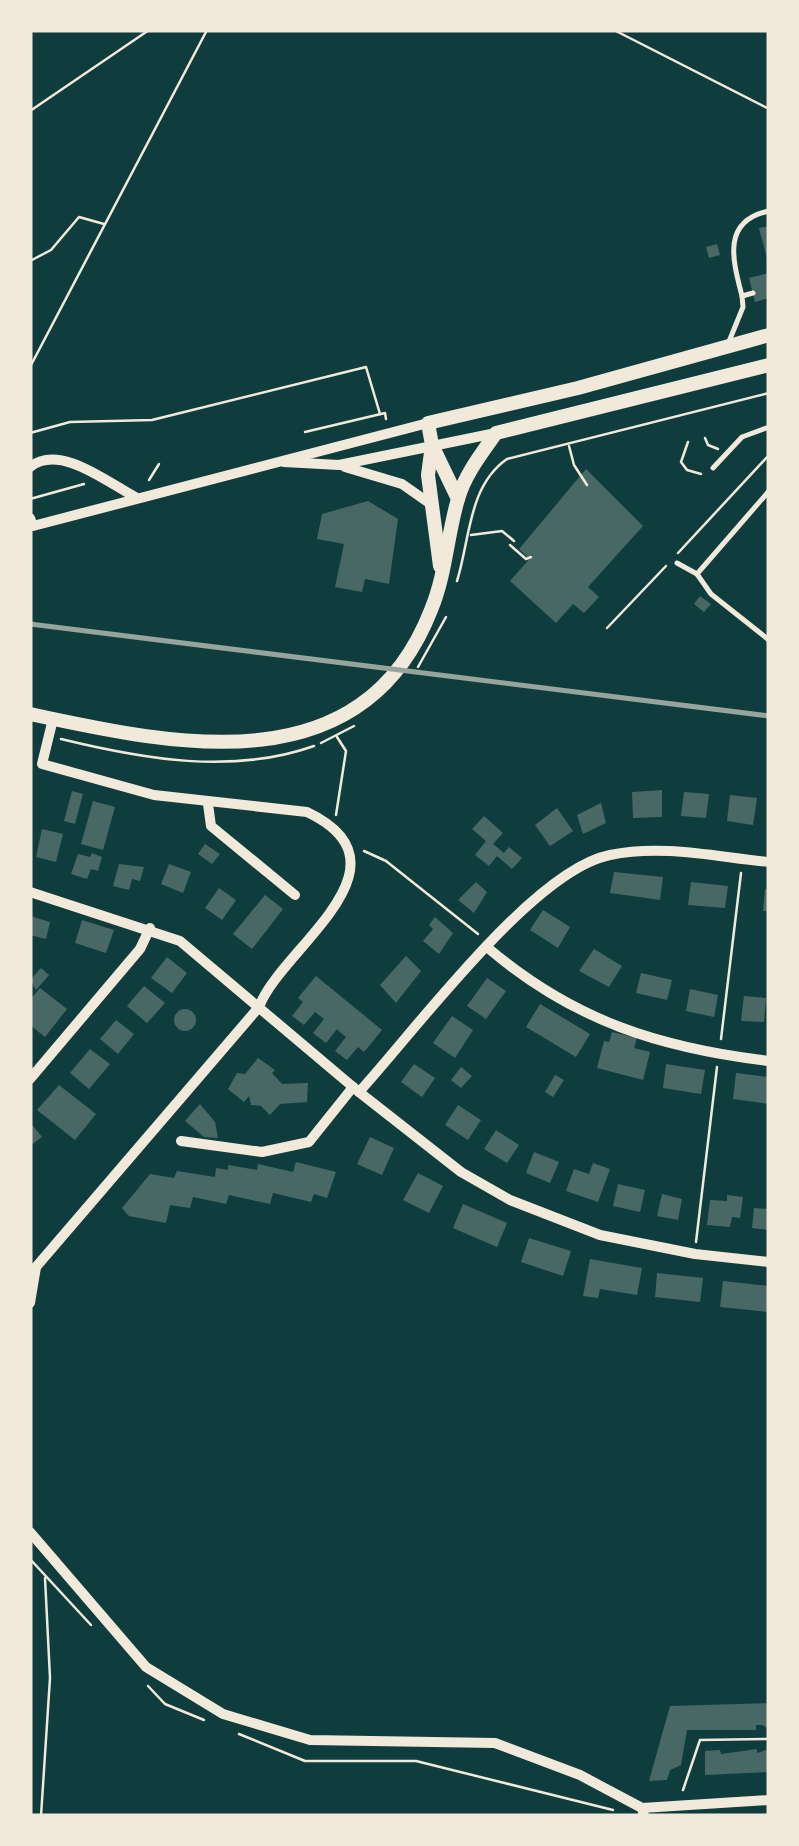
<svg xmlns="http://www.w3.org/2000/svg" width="799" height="1846" font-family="Barlow,sans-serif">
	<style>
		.building { fill: #486865 }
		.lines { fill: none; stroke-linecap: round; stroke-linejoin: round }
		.path { stroke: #f1e9da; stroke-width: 2.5 }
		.service { stroke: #f1e9da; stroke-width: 5 }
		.minor { stroke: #f1e9da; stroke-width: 10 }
		.secondary { stroke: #f1e9da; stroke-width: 14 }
		.rail { stroke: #97a49c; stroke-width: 5 }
	</style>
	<rect width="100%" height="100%" fill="#0f3d3e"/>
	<g class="building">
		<polygon points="769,226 769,262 768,262 759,228"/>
		<polygon points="717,244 720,255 709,258 706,247"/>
		<polygon points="769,273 769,298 755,302 749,278"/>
		<polygon points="586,469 643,526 588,587 599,597 584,613 573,604 556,623 510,581 533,555 527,557 519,549"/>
		<polygon points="368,501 398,519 389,584 365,579 362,592 335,587 344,544 317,539 322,514"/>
		<polygon points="700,596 711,604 704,612 694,604"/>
		<polygon points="662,790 662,817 633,818 632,792"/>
		<polygon points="72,791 83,794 75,824 64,821"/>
		<polygon points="684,792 709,794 706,818 681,816"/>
		<polygon points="730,795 757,798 753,825 727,821"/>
		<polygon points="93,801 115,807 103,850 81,844"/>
		<polygon points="601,803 606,823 583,834 577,815"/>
		<polygon points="557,808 573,831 550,846 535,825"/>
		<polygon points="484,816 503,833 493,844 504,853 509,847 522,858 512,869 497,856 489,866 475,855 486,841 472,829"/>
		<polygon points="42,829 63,834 56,862 36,857"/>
		<polygon points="205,844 220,854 212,864 198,854"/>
		<polygon points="92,853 102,857 98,871 91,869 87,879 71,874 78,854 90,857"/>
		<polygon points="119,864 144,867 140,881 132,879 129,890 113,886"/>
		<polygon points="169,864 191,872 183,893 161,884"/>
		<polygon points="614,872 663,877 660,900 610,893"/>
		<polygon points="476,882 487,892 474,913 458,900"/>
		<polygon points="691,882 728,886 725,908 688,905"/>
		<polygon points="219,888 236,900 222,920 205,908"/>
		<polygon points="765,889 769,890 769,911 763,911"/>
		<polygon points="265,895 283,909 252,949 233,934"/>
		<polygon points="543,910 570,927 558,948 530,930"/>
		<polygon points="30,916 50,922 46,939 30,935"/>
		<polygon points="435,917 453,933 439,954 423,941 433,929 429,925"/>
		<polygon points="82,920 114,930 106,953 75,943"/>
		<polygon points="594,949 622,966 609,987 579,971"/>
		<polygon points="406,956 421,971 396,1003 380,985"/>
		<polygon points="167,957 187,973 172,993 151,978"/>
		<polygon points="41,968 49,975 36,990 30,980"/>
		<polygon points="641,973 672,980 667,1000 636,993"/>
		<polygon points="316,976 382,1030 364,1052 358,1047 347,1060 335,1051 346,1037 341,1033 337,1029 326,1043 313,1033 324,1019 315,1012 304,1025 292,1016 303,1002 298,998"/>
		<polygon points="487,978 506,991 486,1019 467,1006"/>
		<polygon points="144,986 165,1003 147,1023 127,1006"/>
		<polygon points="40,988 67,1009 45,1037 30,1025 30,1000"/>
		<polygon points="690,989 718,995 714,1017 686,1011"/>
		<polygon points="744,996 766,998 764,1022 741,1021"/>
		<polygon points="540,1004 590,1034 576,1057 526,1027"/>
		<circle cx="185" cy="1020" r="11"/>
		<polygon points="452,1016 473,1030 455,1058 433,1043"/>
		<polygon points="116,1020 134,1034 118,1054 100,1039"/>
		<polygon points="612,1032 637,1038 634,1048 650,1052 643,1080 597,1068 604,1041 609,1042"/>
		<polygon points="90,1049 110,1064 89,1089 70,1073"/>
		<polygon points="258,1058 275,1070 272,1073 282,1084 308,1083 307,1102 280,1104 270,1115 261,1106 251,1105 249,1096 244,1102 228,1089 237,1073 245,1074"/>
		<polygon points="414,1064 435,1078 422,1097 401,1082"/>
		<polygon points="666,1064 705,1070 701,1094 663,1088"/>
		<polygon points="461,1067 472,1076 461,1088 451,1080"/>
		<polygon points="736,1073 769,1077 769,1104 733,1099"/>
		<polygon points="555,1075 564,1080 553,1097 545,1092"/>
		<polygon points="59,1085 96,1114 75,1140 37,1110"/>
		<polygon points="200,1104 215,1122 218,1138 204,1137 185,1121"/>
		<polygon points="458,1105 481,1120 468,1140 445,1125"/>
		<polygon points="30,1122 42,1137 30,1146"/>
		<polygon points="496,1130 519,1145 507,1163 484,1149"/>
		<polygon points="370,1137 394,1148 382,1175 357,1164"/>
		<polygon points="534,1152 559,1162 550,1183 526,1173"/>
		<polygon points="296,1162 336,1172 327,1198 314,1194 311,1202 273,1193 270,1204 229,1195 226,1204 193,1197 190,1208 170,1205 166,1223 129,1216 122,1208 150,1174 174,1178 177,1171 215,1177 216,1168 228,1170 228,1165 257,1170 258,1164 293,1172"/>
		<polygon points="593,1163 610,1169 598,1202 566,1191 574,1169 589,1174"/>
		<polygon points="418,1173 443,1186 429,1213 403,1200"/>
		<polygon points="618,1184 645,1190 640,1212 613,1206"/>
		<polygon points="662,1194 682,1199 678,1220 657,1216"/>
		<polygon points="727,1195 743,1197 740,1218 732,1217 730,1227 707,1225 710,1200 727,1201"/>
		<polygon points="463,1204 507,1223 497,1247 453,1228"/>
		<polygon points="754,1208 769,1209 769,1230 752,1228"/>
		<polygon points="529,1238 571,1251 563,1276 521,1262"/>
		<polygon points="590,1259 642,1268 637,1295 600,1289 598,1298 583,1296"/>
		<polygon points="657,1273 703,1278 700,1302 655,1297"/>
		<polygon points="723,1281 769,1286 768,1312 720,1307"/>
		<polygon points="769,1703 769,1729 762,1725 756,1725 756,1730 687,1730 681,1765 670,1770 667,1780 649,1781 670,1706"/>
		<polygon points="757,1749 757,1753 769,1749 769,1772 705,1775 705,1751 720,1750 721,1754"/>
	</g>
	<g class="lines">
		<g class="path">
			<polyline points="614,30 769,109"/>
			<polyline points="30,111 149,30"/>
			<polyline points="30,261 51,250 79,217 104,224"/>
			<polyline points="30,367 207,30"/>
			<polyline points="305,432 385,413 386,419"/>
			<polyline points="30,433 70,422 152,420 366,367 380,414"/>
			<polyline points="705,438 708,445 718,449"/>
			<polyline points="688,442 681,462 687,470 701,474"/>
			<polyline points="569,446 574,465 587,485"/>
			<polyline points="149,480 159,464"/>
			<polyline points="30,499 84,484"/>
			<polyline points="471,535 502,531 514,541"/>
			<polyline points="510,545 526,559 531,557"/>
			<polyline points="678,553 769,455"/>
			<path d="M 457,581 C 470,540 468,486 507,459 L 769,393"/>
			<polyline points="607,628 666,566"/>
			<polyline points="418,667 446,617"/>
			<path d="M 61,739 C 143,759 232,775 314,746"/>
			<polyline points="321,743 354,726"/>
			<polyline points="336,815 346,751 337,737"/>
			<polyline points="364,851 386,861 478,934"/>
			<polyline points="721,1039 741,873"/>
			<polyline points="696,1242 717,1067"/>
			<polyline points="30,1559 91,1625"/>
			<polyline points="148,1686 165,1704 204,1720"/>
			<polyline points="239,1734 305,1761 416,1761 613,1810"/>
			<polyline points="683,1790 700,1740 769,1739"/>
			<polyline points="41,1816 50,1678 45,1578"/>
		</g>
		<g class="service">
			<path d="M 742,296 C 733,261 721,221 769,211"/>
			<polyline points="728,344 743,307 742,296 753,293"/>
			<polyline points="713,468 742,437 769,427"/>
			<polyline points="677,563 697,574 711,594 769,640"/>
			<polyline points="697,574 769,491"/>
		</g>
		<g class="minor">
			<polyline points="284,462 339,465 496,433"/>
			<path d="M 30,467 C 60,443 108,483 137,498"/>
			<polyline points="345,467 402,484 432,505"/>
			<polyline points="30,518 33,526 428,423"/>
			<polyline points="208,804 211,826 295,895"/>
			<polyline points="30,892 180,941 359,1092 461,1172 510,1200 600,1235 695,1254 769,1262"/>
			<path d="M 488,948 C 574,1021 660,1048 769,1061"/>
			<polyline points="30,1079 140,949 150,928"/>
			<path d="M 359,1092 C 415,1031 533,870 610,855 C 663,844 716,857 769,862"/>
			<polyline points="181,1141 262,1152 309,1142 353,1087"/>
			<path d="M 36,1267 L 259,1007 C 280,949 420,866 307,812 L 154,795 L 42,764 L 53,719"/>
			<polyline points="30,1303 36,1267"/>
			<polyline points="30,1532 146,1667 223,1714 310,1740 495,1743 580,1775 642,1808 644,1816"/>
			<polyline points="642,1808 769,1800"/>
		</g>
		<g class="secondary">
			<polyline points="432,445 458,499"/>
			<polyline points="440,566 428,475 432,445 428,423 578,388 769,335"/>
			<path d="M 30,714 C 174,745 362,787 431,610 C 446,574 447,536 458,499 C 465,474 482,453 496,433 L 769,365"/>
		</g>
		<polyline class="rail" points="30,624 769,716"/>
	</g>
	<rect width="799" height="1846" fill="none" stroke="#f1e9da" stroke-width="65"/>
</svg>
